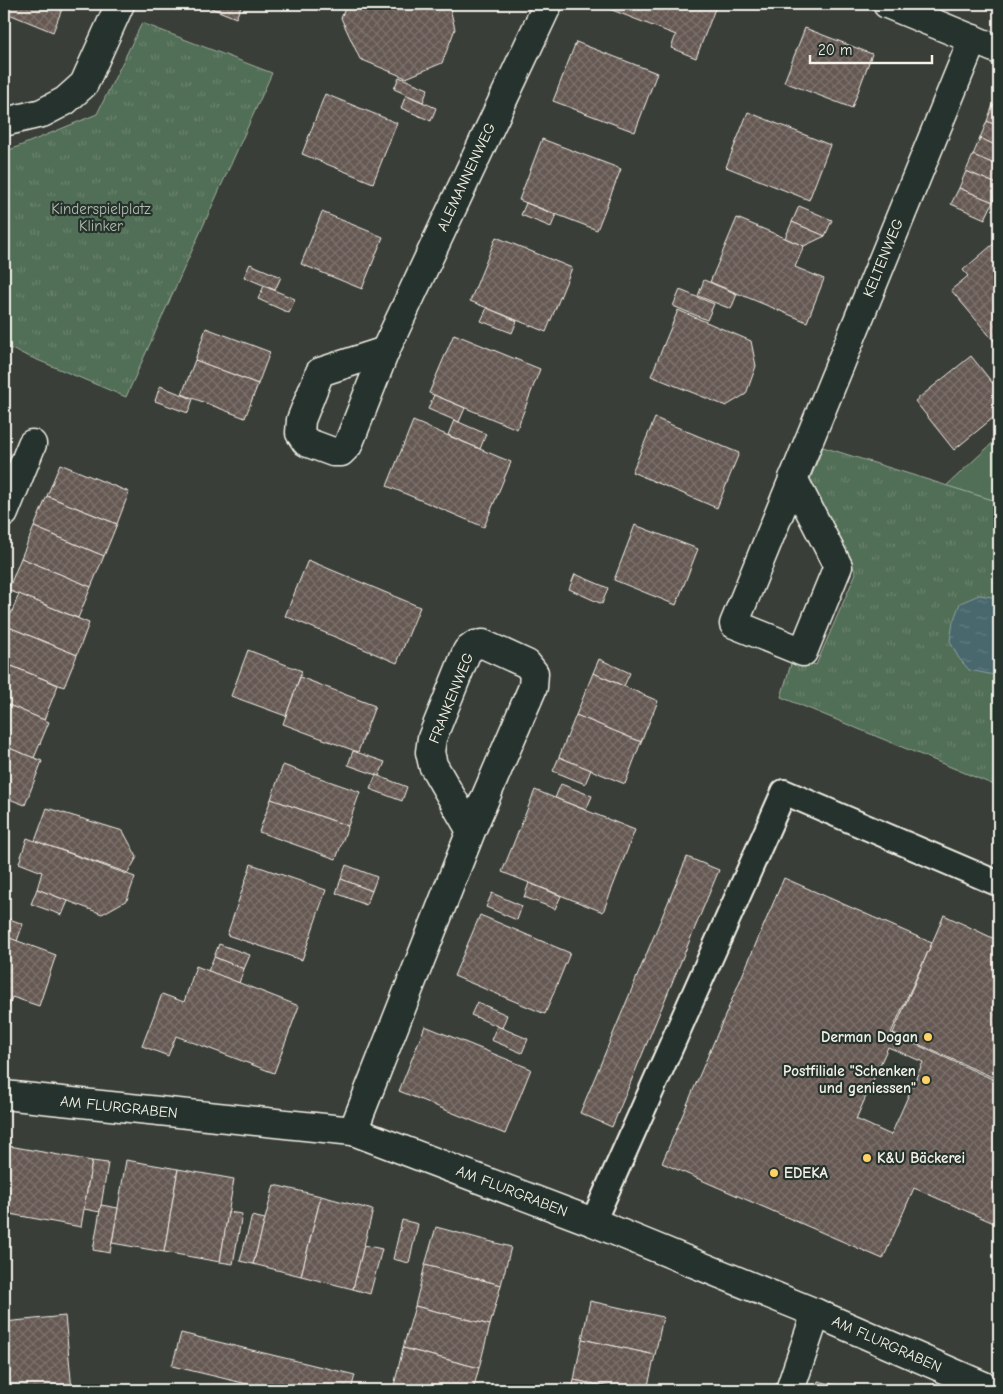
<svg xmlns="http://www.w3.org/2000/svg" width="1003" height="1394" font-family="'Comic Neue',sans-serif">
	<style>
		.grass { fill: #516e56; stroke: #a2b09f }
		.park { fill: url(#park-tufts); stroke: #a2b09f }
		.water { fill: url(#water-ripples); stroke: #8d9e9f }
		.building { fill: url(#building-cross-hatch); stroke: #f4f1e8; fill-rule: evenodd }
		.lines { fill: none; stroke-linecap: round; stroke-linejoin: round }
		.lane-casing { stroke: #f4f1e8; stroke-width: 28 }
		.street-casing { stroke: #f4f1e8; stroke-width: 31 }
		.lane { stroke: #26332d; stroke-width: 24 }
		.street { stroke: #26332d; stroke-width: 28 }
		.poi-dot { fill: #ffd166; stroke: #26332d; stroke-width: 2 }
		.labels { text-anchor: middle; stroke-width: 4.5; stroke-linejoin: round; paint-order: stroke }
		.street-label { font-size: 15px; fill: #f4f1e8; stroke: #26332d }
		.park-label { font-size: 15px; fill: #b3bdae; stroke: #26332d }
		.poi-label { font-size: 15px; font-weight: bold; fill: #f4f1e8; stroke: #26332d; text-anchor: end }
	</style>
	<defs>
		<pattern id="park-tufts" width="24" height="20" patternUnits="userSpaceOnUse" patternTransform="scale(1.25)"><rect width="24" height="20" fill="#516e56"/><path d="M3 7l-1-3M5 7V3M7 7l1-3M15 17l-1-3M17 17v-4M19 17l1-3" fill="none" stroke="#6b836e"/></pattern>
		<pattern id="water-ripples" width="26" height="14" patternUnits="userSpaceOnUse" patternTransform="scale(1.25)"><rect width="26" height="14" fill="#48676e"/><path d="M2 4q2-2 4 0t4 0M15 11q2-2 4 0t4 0" fill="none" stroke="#637d83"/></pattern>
		<pattern id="building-cross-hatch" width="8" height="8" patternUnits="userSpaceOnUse" patternTransform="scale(1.25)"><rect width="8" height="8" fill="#655953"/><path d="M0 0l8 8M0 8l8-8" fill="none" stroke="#7c716c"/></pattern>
	</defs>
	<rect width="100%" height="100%" fill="#393e38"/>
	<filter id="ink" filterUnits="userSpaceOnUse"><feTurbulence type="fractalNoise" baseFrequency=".02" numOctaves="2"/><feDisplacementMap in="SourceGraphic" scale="10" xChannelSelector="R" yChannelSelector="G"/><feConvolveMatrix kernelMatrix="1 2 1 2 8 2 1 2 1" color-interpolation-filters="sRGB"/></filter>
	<g filter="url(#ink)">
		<polygon class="grass" points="999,437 999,502 946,486"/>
		<g class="park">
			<polygon points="142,23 272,73 126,397 4,346 4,152 22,145 97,114"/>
			<polygon points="823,447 999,502 999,787 781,697 793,657 816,665 856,573 810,480"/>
		</g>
		<polygon class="water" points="979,595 999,598 999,670 994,675 969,670 958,657 950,641 953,622 960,603"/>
		<g class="building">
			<polygon points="4,4 64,4 53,32 4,12"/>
			<polygon points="206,4 237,4 241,6 236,18 206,6"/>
			<polygon points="347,4 449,4 455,29 442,63 406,78 360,59 341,18"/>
			<polygon points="609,4 710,4 716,6 696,58 671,48 676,35 607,8"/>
			<polygon points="805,28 872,54 852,108 784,82"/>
			<polygon points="576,42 657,73 635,132 553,101"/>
			<polygon points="399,77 428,89 423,102 394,89"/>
			<polygon points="325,94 397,123 373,183 302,154"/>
			<polygon points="406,95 436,108 431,121 401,108"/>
			<polygon points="993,105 999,108 999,127 987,121"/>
			<polygon points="748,112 830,145 809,200 726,167"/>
			<polygon points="987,121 999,127 999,147 980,138"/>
			<polygon points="980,138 999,147 999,166 973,155"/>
			<polygon points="542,139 621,169 597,230 519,200"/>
			<polygon points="973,155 999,166 999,185 966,171"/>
			<polygon points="966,171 999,185 993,202 959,188"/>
			<polygon points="959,188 993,202 985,219 951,204"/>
			<polygon points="526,203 556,215 551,227 521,215"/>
			<polygon points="799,206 832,220 825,236 792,222"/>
			<polygon points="322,212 383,237 362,289 301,264"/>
			<polygon points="737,218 804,246 795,267 824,279 807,322 710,282"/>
			<polygon points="792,222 825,236 804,246 785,238"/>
			<polygon points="496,237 572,268 546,332 470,301"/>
			<polygon points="998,240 999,242 999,347 951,290 968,276 963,270"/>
			<polygon points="250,264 281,277 275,290 244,277"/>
			<polygon points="704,280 737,294 731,309 698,296"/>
			<polygon points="264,286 295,299 289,313 258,299"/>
			<polygon points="680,290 714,304 707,320 673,306"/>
			<polygon points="487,308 517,321 512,333 481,321"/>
			<polygon points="678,310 751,341 756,366 746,394 726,406 651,376"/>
			<polygon points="206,328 270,352 258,384 195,360"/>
			<polygon points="454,334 540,369 517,429 429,393"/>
			<polygon points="971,356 999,391 999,413 954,450 915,401"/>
			<polygon points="195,360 258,384 245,418 182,394"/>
			<polygon points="160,386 193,399 188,413 155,401"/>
			<polygon points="434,395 465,408 459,422 428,409"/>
			<polygon points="655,418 739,453 717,508 632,472"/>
			<polygon points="454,420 486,434 480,449 448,435"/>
			<polygon points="413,421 511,462 484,527 387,486"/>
			<polygon points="60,464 129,492 117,524 47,496"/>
			<polygon points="47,496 117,524 104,556 34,527"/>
			<polygon points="635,525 698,549 676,605 614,580"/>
			<polygon points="34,527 104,556 91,587 21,558"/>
			<polygon points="21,558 91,587 78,618 8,590"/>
			<polygon points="308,560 420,607 397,663 285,616"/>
			<polygon points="575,574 608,588 602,604 569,589"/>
			<polygon points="19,594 89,623 77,655 6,626"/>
			<polygon points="6,626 77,655 64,687 4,663 4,632"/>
			<polygon points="248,650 302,671 286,716 231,696"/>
			<polygon points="599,659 630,673 624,686 593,673"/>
			<polygon points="4,663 58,685 44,720 4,703"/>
			<polygon points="593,673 658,701 641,742 576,715"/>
			<polygon points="300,677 375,706 358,752 283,724"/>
			<polygon points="4,703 49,722 34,758 4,746"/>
			<polygon points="576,715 641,742 625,784 559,757"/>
			<polygon points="4,746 42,761 25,805 4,797"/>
			<polygon points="353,751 385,762 379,776 348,765"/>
			<polygon points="559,757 591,770 585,784 553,771"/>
			<polygon points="283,765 360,792 348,826 271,799"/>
			<polygon points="376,775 407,787 402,801 370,789"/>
			<polygon points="561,784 592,796 586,810 555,798"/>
			<polygon points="535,790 635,830 603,912 502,872"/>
			<polygon points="271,799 348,826 336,859 259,832"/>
			<polygon points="47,808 123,831 137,857 128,873 35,841"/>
			<polygon points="27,838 135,877 127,900 102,914 37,889 42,872 19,863"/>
			<polygon points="687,857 719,870 612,1127 580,1113"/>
			<polygon points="251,864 326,890 302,960 227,935"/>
			<polygon points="346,865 377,877 372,891 341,879"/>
			<path d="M 784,878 L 932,943 L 891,1033 L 999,1082 L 999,1215 L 996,1224 L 914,1188 L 883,1259 L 662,1163 ZM 888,1047 L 923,1062 L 891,1135 L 856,1119 Z"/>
			<polygon points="341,879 372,891 366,905 336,893"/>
			<polygon points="529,883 561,896 555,909 524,897"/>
			<polygon points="37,889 68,901 62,915 31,904"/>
			<polygon points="492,893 522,906 517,920 486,907"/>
			<polygon points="480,915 570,953 545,1014 454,976"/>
			<polygon points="944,915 999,941 999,1080 893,1033"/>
			<polygon points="4,917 23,924 17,941 4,936"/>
			<polygon points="4,936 56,955 39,1006 12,997 4,1022"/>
			<polygon points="219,944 250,955 244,969 214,957"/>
			<polygon points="214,957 244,969 239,983 208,971"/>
			<polygon points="196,966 299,1006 274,1073 176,1036 168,1056 142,1046 162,994 184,1002"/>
			<polygon points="477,1002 507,1015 502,1028 471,1015"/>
			<polygon points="425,1026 531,1069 505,1134 399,1091"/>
			<polygon points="497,1026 528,1039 522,1053 491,1040"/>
			<polygon points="4,1145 92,1161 81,1227 4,1213"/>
			<polygon points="126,1160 178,1169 164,1252 112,1243"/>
			<polygon points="92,1161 108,1163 100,1212 84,1209"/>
			<polygon points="178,1169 234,1179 220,1262 164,1252"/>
			<polygon points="274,1185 321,1196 301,1276 253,1264"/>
			<polygon points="321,1196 373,1210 353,1289 301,1276"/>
			<polygon points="101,1205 118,1208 110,1253 93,1250"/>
			<polygon points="228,1212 242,1214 233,1264 220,1262"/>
			<polygon points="252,1216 265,1219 253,1264 240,1261"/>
			<polygon points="402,1220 418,1224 409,1263 393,1259"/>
			<polygon points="436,1227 511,1247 501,1285 425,1265"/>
			<polygon points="364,1245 382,1249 370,1294 353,1289"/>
			<polygon points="425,1265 501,1285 490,1325 415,1306"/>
			<polygon points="590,1301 663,1317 655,1355 582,1339"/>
			<polygon points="415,1306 490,1325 479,1368 403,1348"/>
			<polygon points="65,1316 72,1390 4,1390 4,1322"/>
			<polygon points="181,1333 355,1375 351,1390 272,1390 172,1366"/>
			<polygon points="582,1339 655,1355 647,1390 622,1390 574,1380"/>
			<polygon points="403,1348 479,1368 473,1390 393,1390"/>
			<polygon points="574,1380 622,1390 572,1390"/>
			<polygon points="818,1381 856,1390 816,1390"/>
		</g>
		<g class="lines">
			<g class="lane-casing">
				<polyline id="lane" points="593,1222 784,792 999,884"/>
			</g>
			<g class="street-casing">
				<g id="street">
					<polyline points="887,4 999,50"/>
					<polyline points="4,122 42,113 65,101 84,84 120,4"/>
					<polyline points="385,351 548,4"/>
					<polygon points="385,351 348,445 341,452 333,452 306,442 300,433 301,420 320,372"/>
					<polyline points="793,478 838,566 803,652 734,624 973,39"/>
					<polyline points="4,513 32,444"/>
					<polyline points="4,1095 353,1131 593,1222 816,1313 993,1390"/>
					<polyline points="353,1131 471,831 533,687 534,673 527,664 483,644 475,645 467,651 432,738 430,752 433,765 471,831"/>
					<polyline points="790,1390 816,1313"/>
				</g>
			</g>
			<use href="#lane" class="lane"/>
			<use href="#street" class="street"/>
		</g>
	</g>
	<g class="poi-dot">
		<circle cx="928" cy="1037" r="5"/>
		<circle cx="926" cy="1080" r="5"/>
		<circle cx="867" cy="1158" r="5"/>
		<circle cx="774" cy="1173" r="5"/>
	</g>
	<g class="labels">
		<g class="street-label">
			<text transform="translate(466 177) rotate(-65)" y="5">ALEMANNENWEG</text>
			<text transform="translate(883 258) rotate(-68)" y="5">KELTENWEG</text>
			<text transform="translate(451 698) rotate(-68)" y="5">FRANKENWEG</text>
			<text transform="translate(119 1107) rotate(6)" y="5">AM FLURGRABEN</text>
			<text transform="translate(512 1191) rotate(21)" y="5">AM FLURGRABEN</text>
			<text transform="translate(887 1344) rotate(24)" y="5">AM FLURGRABEN</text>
		</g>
		<g class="park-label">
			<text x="101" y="214">Kinderspielplatz<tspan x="101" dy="17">Klinker</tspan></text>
		</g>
		<g class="poi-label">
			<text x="918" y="1042">Derman Dogan</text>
			<text x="916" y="1076">Postfiliale "Schenken<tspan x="916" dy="17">und geniessen"</tspan></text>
			<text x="877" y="1163" text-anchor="start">K&amp;U Bäckerei</text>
			<text x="784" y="1178" text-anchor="start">EDEKA</text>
		</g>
	</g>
	<rect width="1003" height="1394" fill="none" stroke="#26332d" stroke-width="20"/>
	<rect x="10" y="10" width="983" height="1374" fill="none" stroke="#f4f1e8" stroke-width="2" filter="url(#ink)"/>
	<path d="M810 55v8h122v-8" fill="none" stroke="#f4f1e8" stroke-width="2.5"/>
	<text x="818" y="55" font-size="15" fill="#f4f1e8" stroke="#26332d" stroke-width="4" paint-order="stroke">20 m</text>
</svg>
